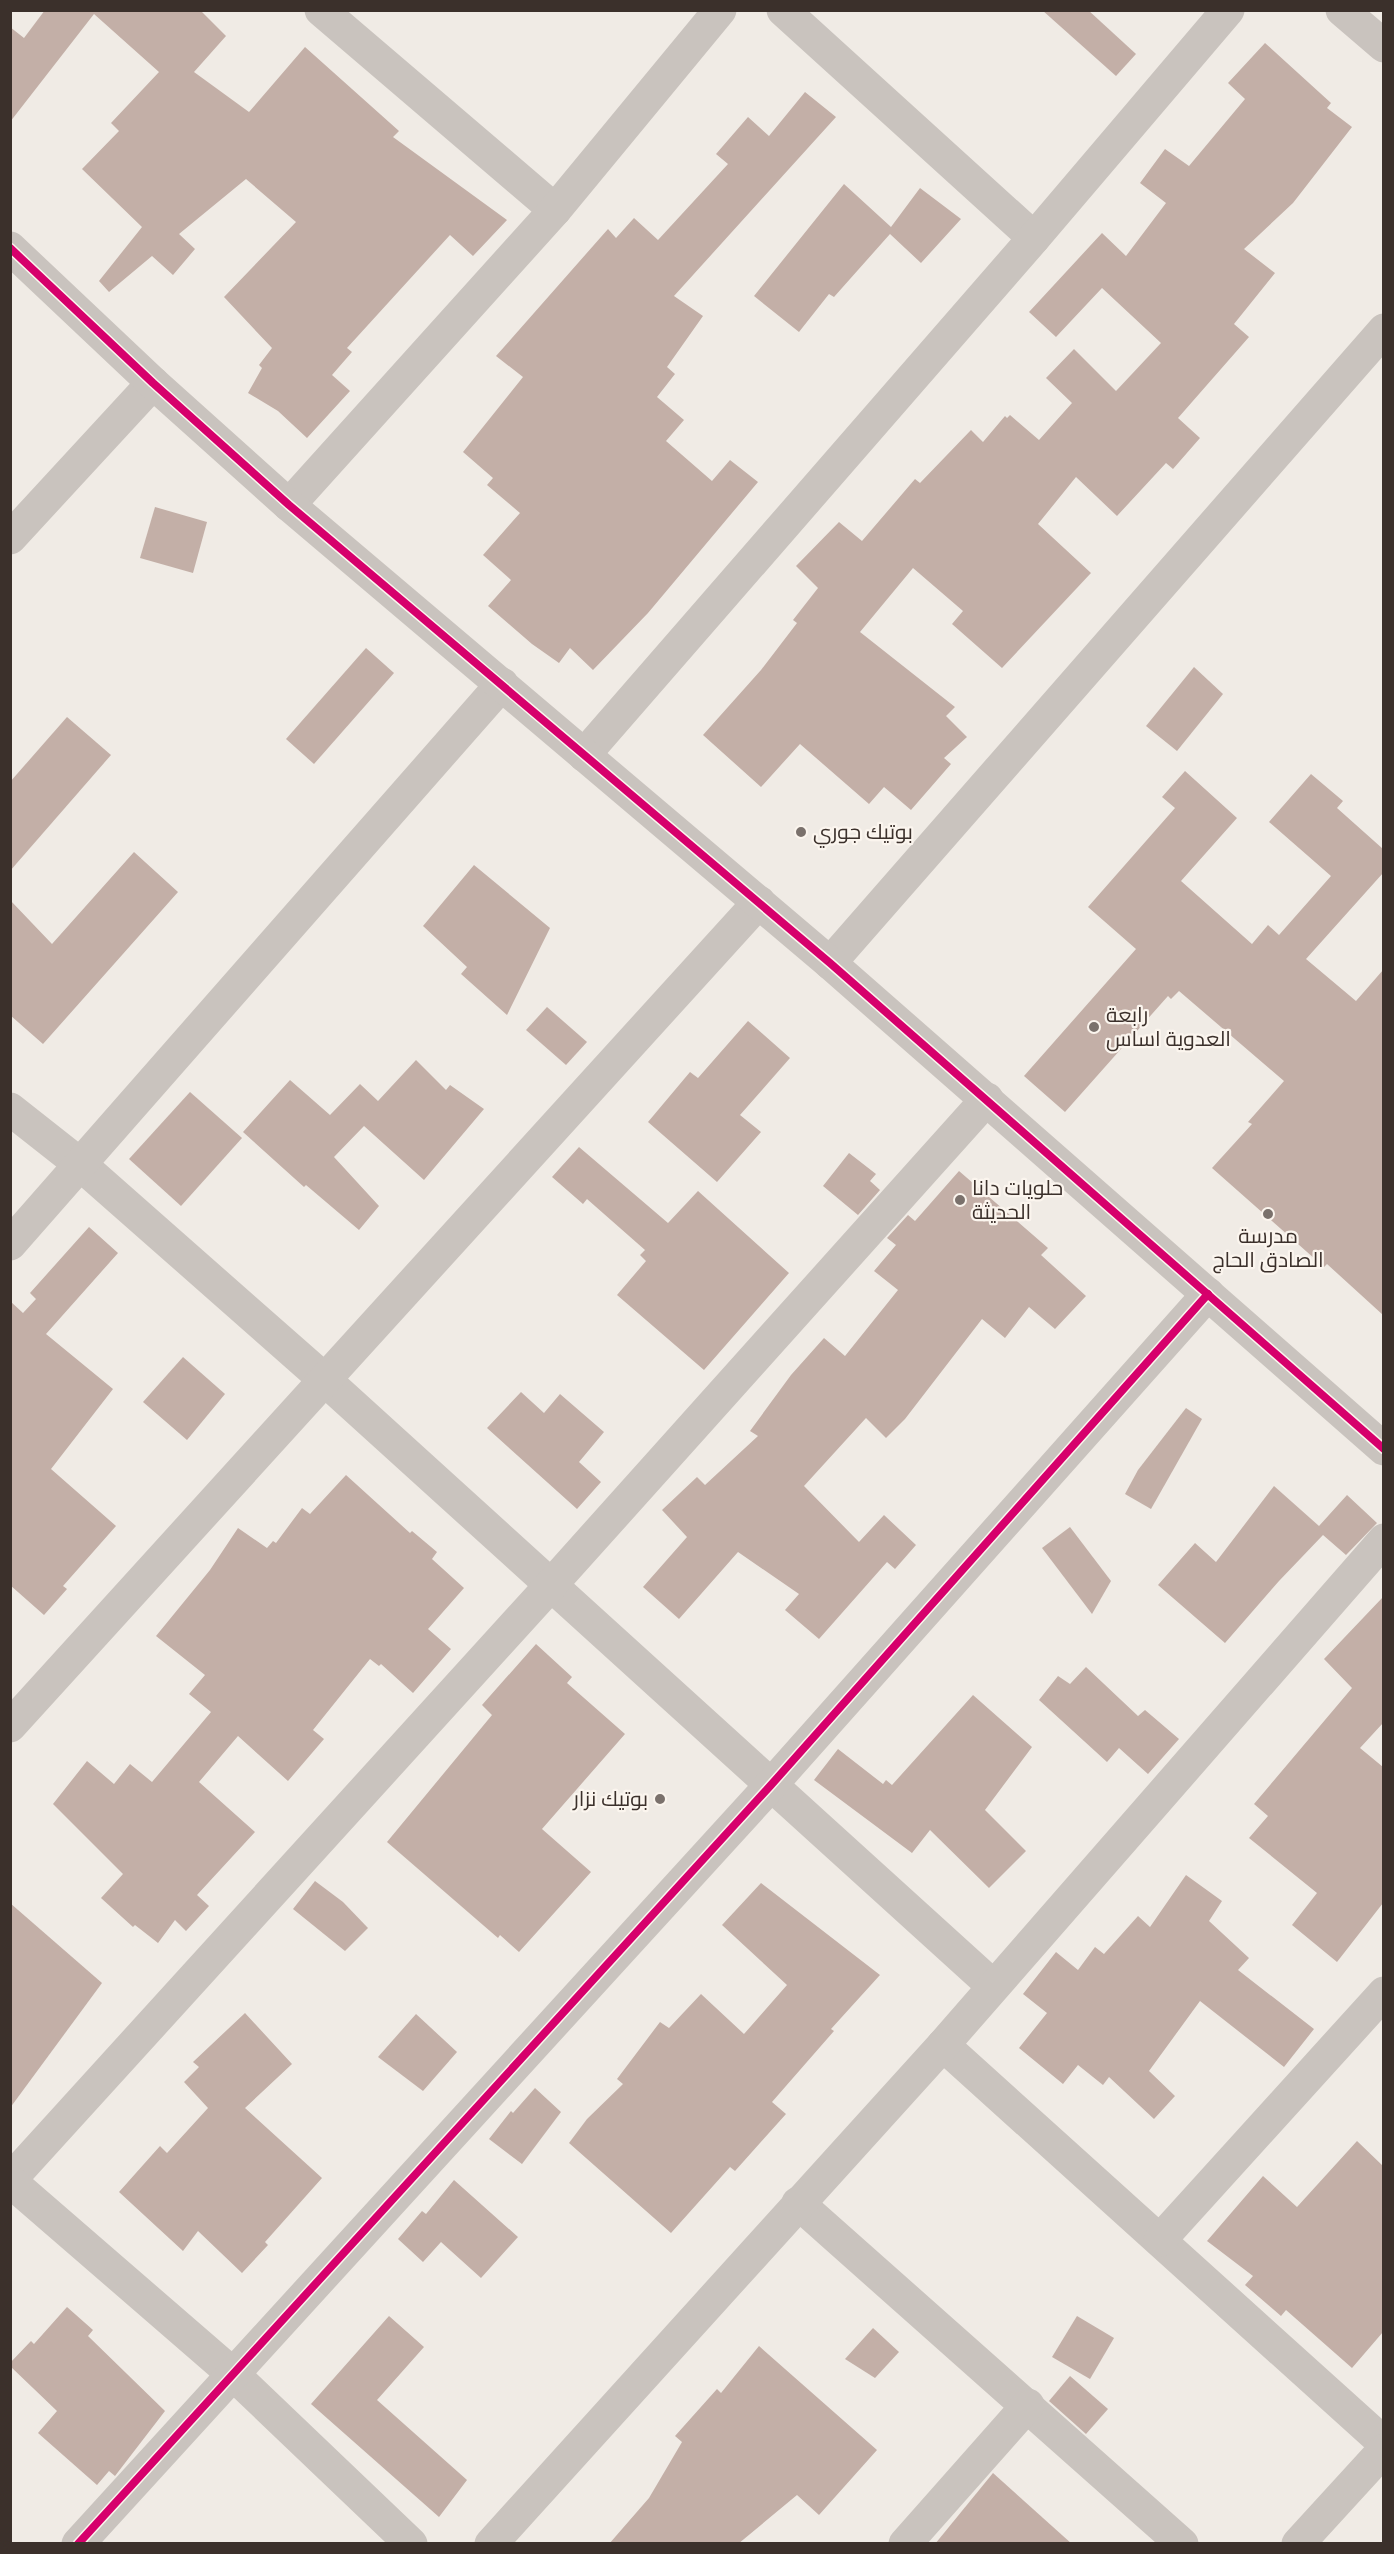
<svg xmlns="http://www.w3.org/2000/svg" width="1394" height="2554" font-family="'IBM Plex Sans',Cairo,sans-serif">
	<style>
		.building { fill: #c3afa7 }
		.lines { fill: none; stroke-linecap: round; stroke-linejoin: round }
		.minor { stroke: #c9c3be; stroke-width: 33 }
		.tertiary { stroke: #c9c3be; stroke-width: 33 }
		.cycleway-casing { stroke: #fbf5ee; stroke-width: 11 }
		.cycleway { stroke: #d6006c; stroke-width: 8 }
		.poi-dot { fill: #7a716c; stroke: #fbf5ee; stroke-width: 2 }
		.labels { text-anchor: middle; stroke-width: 4.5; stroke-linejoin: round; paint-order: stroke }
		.poi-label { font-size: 21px; fill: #3b302b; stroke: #fbf5ee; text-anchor: start }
	</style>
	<rect width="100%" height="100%" fill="#f0ebe5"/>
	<g class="building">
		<polygon points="45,10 200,10 226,36 194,72 249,112 305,47 399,131 393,137 507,220 473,256 450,235 347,348 352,352 332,375 350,391 307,438 278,411 248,393 262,368 259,365 272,348 224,297 296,222 246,179 179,234 195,249 173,275 152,256 109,292 99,281 142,227 82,169 119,131 111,123 159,72 94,14 10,122 10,27 24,38"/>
		<polygon points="1042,10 1088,10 1136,54 1116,76"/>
		<polygon points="1265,43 1331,103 1327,108 1352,127 1293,203 1244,249 1275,273 1234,324 1249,337 1178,418 1200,438 1173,469 1166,463 1117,516 1076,477 1038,524 1091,573 1002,668 952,624 963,611 913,568 860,632 955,707 946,716 967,737 944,758 951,764 911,810 884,787 869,804 800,744 761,787 703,735 761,670 797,623 793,620 818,588 796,566 839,522 862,541 915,479 920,483 971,430 983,442 1005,416 1007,418 1010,415 1039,440 1072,403 1046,378 1074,349 1116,391 1161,343 1102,288 1056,337 1029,312 1102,233 1126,256 1166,203 1140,183 1165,149 1189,166 1245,99 1228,83"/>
		<polygon points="805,92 836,117 674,296 703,316 667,367 675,374 657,397 684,420 666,441 712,481 730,460 758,482 648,613 593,670 570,648 559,663 532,644 488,606 511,580 483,555 520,513 487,485 493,478 463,452 523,377 496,356 608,229 616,238 634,218 658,240 728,164 716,154 748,117 769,136"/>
		<polygon points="844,184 891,227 920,188 961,219 921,263 890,234 834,297 829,294 799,332 754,296"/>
		<polygon points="155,507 207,522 193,573 140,558"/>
		<polygon points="366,648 394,673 314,764 286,739"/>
		<polygon points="1194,667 1223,694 1177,751 1146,726"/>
		<polygon points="67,717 111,755 10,871 10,782"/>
		<polygon points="1185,771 1237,818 1181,881 1252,944 1268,925 1279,935 1331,876 1269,822 1311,774 1343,801 1337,808 1383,849 1383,873 1306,959 1356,1001 1383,970 1383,1315 1327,1264 1324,1267 1212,1168 1252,1124 1248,1122 1284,1081 1179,991 1171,999 1168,996 1065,1112 1024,1076 1136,949 1088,907 1175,808 1162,797"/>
		<polygon points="134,852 178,892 43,1044 10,1015 10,900 52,944"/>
		<polygon points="474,865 550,928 507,1015 461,974 467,967 423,926"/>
		<polygon points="547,1007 587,1042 566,1065 526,1030"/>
		<polygon points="748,1021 790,1058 740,1115 761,1132 717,1182 648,1122 690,1072 698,1078"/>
		<polygon points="416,1060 446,1090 450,1085 484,1109 424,1180 364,1126 334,1157 379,1206 359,1230 306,1185 304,1187 243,1132 290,1080 330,1115 360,1084 378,1101"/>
		<polygon points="190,1092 242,1138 181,1206 129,1159"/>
		<polygon points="579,1147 668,1223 698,1191 789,1273 704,1370 617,1295 646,1261 640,1255 645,1250 587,1199 583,1204 552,1177"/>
		<polygon points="849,1153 876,1174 870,1181 880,1190 858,1215 823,1186"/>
		<polygon points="959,1171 1048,1248 1041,1255 1086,1296 1055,1329 1029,1307 1005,1338 982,1319 905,1419 886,1438 866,1418 804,1486 859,1542 884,1515 916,1545 895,1569 887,1562 819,1639 785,1610 799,1594 738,1552 679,1619 643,1587 687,1537 662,1510 697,1477 705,1485 758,1436 750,1431 791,1375 824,1338 845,1356 898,1290 874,1271 896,1245 887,1238 908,1215 915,1221"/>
		<polygon points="89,1227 118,1253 46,1334 113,1389 51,1469 116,1526 63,1586 67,1589 44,1615 10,1585 10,1301 23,1313 36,1299 30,1293"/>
		<polygon points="183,1357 225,1394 187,1440 143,1402"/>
		<polygon points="521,1392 544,1413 560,1394 604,1432 579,1462 601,1482 577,1509 487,1428"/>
		<polygon points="1186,1408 1202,1419 1151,1509 1125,1494 1138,1470"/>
		<polygon points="346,1475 410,1533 412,1531 437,1552 432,1559 464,1588 428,1629 451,1649 413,1693 381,1664 379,1666 370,1659 313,1730 324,1739 288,1781 238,1736 199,1782 255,1832 197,1895 209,1906 186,1931 175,1920 158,1943 135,1925 133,1927 101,1898 123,1874 53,1804 87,1761 114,1784 130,1764 152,1782 211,1712 189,1694 205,1675 156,1636 210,1570 238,1528 267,1548 273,1541 276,1543 302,1508 310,1514"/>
		<polygon points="1274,1486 1319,1526 1347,1495 1377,1523 1346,1555 1323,1535 1279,1581 1225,1643 1158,1585 1195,1543 1216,1562"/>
		<polygon points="1070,1527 1111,1581 1092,1614 1042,1548"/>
		<polygon points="1383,1597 1383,1723 1360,1748 1383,1767 1383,1903 1337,1962 1292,1925 1317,1893 1249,1838 1268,1816 1254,1804 1352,1688 1324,1659"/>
		<polygon points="536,1644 572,1677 567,1683 625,1734 542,1829 591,1872 519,1952 500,1935 498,1938 387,1842 492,1715 482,1705"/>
		<polygon points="1086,1667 1138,1716 1145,1710 1179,1739 1148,1774 1119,1748 1107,1762 1039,1700 1058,1676 1070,1684"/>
		<polygon points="973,1695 1032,1747 985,1810 1026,1851 989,1888 930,1830 912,1853 814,1780 838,1749 883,1784 886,1780 892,1785"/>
		<polygon points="1186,1875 1222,1901 1209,1921 1249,1958 1238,1970 1314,2029 1284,2067 1200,2001 1149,2071 1175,2096 1154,2119 1109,2077 1103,2085 1078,2065 1063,2084 1019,2048 1047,2013 1023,1994 1056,1952 1078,1970 1095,1947 1104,1954 1138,1916 1150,1927"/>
		<polygon points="315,1881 343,1902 368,1928 345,1951 293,1909"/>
		<polygon points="761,1883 880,1975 831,2029 834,2031 772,2102 786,2114 735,2171 730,2167 671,2233 569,2143 587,2119 623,2084 617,2079 660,2022 669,2028 701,1994 744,2034 787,1985 722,1925"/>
		<polygon points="10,1903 102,1983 10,2108"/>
		<polygon points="245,2013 292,2064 245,2108 322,2178 265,2242 268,2245 242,2273 198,2231 183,2251 119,2192 160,2146 167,2153 208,2108 184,2082 199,2067 193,2062"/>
		<polygon points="416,2014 457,2052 423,2091 378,2057"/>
		<polygon points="535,2088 561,2112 522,2164 489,2139 511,2111 513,2113"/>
		<polygon points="1357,2141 1383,2166 1383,2332 1352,2368 1286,2310 1281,2316 1245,2285 1253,2276 1207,2241 1263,2176 1297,2207"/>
		<polygon points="454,2180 518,2237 481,2278 441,2242 423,2262 398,2239 422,2211 426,2214"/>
		<polygon points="67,2307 93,2330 88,2336 165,2411 115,2476 109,2471 97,2485 38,2433 57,2411 10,2366 10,2363 31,2341 34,2344"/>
		<polygon points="389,2316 424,2347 377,2400 467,2480 439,2517 311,2404"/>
		<polygon points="1077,2316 1114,2338 1090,2379 1052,2357"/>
		<polygon points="873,2328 899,2352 875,2378 845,2359"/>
		<polygon points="759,2346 877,2450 819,2515 797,2495 738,2544 609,2544 649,2498 682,2442 675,2436 717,2389 721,2393"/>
		<polygon points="1070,2376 1108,2409 1086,2434 1049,2401"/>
		<polygon points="993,2473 1072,2544 935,2544"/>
	</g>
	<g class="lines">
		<g class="minor">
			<polyline points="321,10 555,210"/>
			<polyline points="783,10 1034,238"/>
			<polyline points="1342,10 1384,46"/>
			<polyline points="289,505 555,210 720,10"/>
			<polyline points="10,538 153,383"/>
			<polyline points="584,755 1034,238 1228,10"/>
			<polyline points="830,963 1384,330"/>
			<polyline points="10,1109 81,1165 325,1380 993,1986"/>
			<polyline points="10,1244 502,684"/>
			<polyline points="10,1726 759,902"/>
			<polyline points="943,2045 1384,2443"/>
			<polyline points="10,2180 551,1585 987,1099"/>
			<polyline points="10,2181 234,2375 411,2544"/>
			<polyline points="798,2203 1182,2544"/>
			<polyline points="1160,2240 1384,1993"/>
			<polyline points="78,2544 771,1785 1208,1294"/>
			<polyline points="905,2544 1028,2405"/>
			<polyline points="1298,2544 1384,2450"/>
		</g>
		<g class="tertiary">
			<polyline points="10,248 153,383 289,505 830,963 1384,1449"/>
			<polyline points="491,2544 943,2045 1384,1540"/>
		</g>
		<g class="cycleway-casing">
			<g id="cycleway">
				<polyline points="10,248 153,383 289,505 830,963 1384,1449"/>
				<polyline points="78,2544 771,1785 1208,1294"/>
			</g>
		</g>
		<use href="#cycleway" class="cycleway"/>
	</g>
	<g class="poi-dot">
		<circle cx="801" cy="832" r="6"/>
		<circle cx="1094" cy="1027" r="6"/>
		<circle cx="960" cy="1200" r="6"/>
		<circle cx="1268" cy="1214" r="6"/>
		<circle cx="660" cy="1799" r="6"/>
	</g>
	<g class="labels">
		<g class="poi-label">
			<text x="813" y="839">بوتيك جوري</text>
			<text x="1106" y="1022">رابعة<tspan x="1106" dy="24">العدوية اساس</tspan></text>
			<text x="972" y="1195">حلويات دانا<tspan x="972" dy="24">الحديثة</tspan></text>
			<text x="1268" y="1243" text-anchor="middle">مدرسة<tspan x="1268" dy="24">الصادق الحاج</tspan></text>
			<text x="648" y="1806" text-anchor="end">بوتيك نزار</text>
		</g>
	</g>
	<rect width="1394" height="2554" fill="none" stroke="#3b302b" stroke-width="24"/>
</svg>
